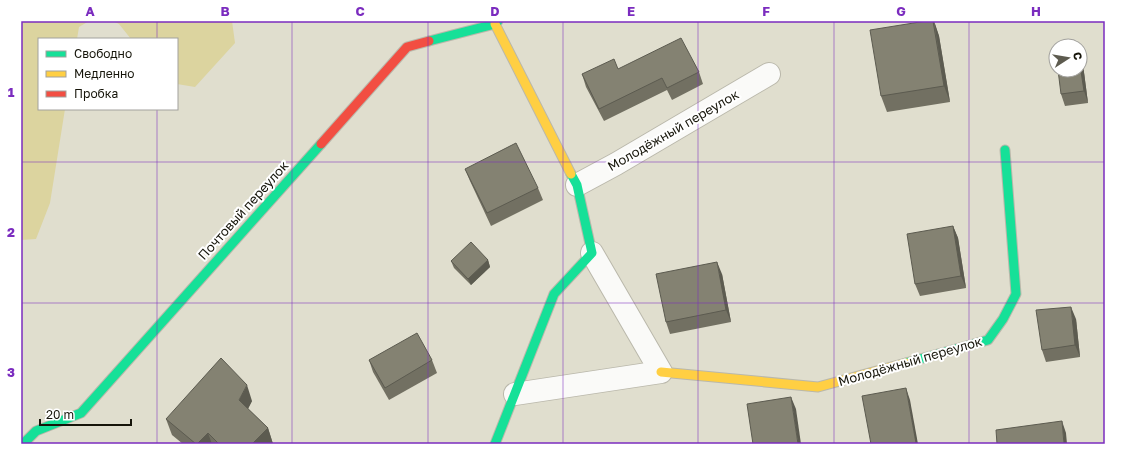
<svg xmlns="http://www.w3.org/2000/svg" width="1126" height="465" font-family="'Golos Text',sans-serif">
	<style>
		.green { fill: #dcd49f }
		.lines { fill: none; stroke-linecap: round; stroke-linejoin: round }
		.street-casing { stroke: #bab8ab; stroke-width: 24 }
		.fast-casing { stroke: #bab8ab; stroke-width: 11 }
		.slow-casing { stroke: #bab8ab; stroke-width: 11 }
		.jam-casing { stroke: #bab8ab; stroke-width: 11 }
		.street { stroke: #fafaf8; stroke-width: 22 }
		.fast { stroke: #16e098; stroke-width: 9 }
		.slow { stroke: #ffcf43; stroke-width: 9 }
		.jam { stroke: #f24e42; stroke-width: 9 }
		.wall { fill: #727062 }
		.shaded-wall { fill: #5c5b50 }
		.building { fill: #848272; stroke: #5c5b50 }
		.grid { fill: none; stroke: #7b2cbf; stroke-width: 1; stroke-opacity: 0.55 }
		.labels { text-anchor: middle; stroke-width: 4; stroke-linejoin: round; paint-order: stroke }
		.street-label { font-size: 13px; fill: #16150a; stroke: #fff }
		.neatline { fill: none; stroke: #7b2cbf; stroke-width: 1.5 }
		.grid-label { font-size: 13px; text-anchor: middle; font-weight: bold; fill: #7b2cbf }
	</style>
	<rect width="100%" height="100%" fill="#e0dece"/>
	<g class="green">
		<polygon points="21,21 89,21 79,27 77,39 39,39 39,109 65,109 50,203 36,239 21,240"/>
		<polygon points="113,21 232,21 235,43 195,87 177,84 177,39 131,39 119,24"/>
	</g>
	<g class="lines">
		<g class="street-casing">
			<g id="street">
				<polyline points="577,185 616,164 769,74"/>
				<polyline points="515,394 661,372 592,253"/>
			</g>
		</g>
		<g class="fast-casing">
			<g id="fast">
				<polyline points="429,41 495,24 498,21"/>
				<polyline points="906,363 988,340 1003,319 1016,294 1005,150"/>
				<polyline points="23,444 36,431 81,413 321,144"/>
				<polyline points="495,444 554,294 592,253 577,185 571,174"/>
			</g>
		</g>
		<g class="slow-casing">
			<g id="slow">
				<polyline points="495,24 571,174"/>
				<polyline points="661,372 818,387 906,363"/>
			</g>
		</g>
		<g class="jam-casing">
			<polyline id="jam" points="321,144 407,47 429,41"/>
		</g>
		<use href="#street" class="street"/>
		<use href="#fast" class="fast"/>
		<use href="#slow" class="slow"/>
		<use href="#jam" class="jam"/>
	</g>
	<g class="wall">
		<polygon points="934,21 939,36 950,102 887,112 881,96"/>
		<polygon points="1080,53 1082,57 1088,103 1065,106 1061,94 1080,70"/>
		<polygon points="618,69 699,72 703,84 672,100 667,90 604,121 586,87 582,74"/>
		<polygon points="465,169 538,188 543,200 491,226 470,181"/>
		<polygon points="953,226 958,238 966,288 920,296 915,284"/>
		<polygon points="488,260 490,267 471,285 454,268 451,261"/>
		<polygon points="722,274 731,322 670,334 666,322"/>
		<polygon points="1076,319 1080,357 1046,362 1042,350"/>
		<polygon points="369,360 432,360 437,373 389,400 373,372"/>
		<polygon points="252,401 248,409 268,428 273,444 183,444 172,435 166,419"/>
	</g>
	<g class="shaded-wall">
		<polygon points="934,21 939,36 950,102 944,86"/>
		<polygon points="1080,53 1082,57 1088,103 1084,91 1080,65"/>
		<polygon points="953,226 958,238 966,288 961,276"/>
		<polygon points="488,260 490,267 471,285 468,279"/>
		<polygon points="717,262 722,274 731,322 726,310"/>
		<polygon points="1071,307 1076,319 1080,357 1075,345"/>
		<polygon points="247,385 252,401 244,416 239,400"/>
		<polygon points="906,388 910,400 918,444 916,444"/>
		<polygon points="791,397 796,409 801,444 798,444"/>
		<polygon points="1062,421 1066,433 1067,444 1064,444"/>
		<polygon points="268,428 273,444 252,444"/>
		<polygon points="208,433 212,444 197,444"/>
	</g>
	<g class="building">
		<polygon points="926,21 933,21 944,86 881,96 870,30"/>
		<polygon points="681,38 699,72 667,88 662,78 599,109 582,74 614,59 618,69"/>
		<polygon points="1077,45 1077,46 1069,46"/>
		<polygon points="1054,48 1056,48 1056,59"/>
		<polygon points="1080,65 1084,91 1061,94 1058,70 1080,70"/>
		<polygon points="516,143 538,188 487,213 465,169"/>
		<polygon points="953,226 961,276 915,284 907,234"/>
		<polygon points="471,242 488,260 468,279 451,261"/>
		<polygon points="717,262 726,310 666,322 656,274"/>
		<polygon points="1071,307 1075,345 1042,350 1036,310"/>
		<polygon points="417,333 432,360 385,388 369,360"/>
		<polygon points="221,358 247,385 239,400 268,428 252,444 219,444 208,433 197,444 196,444 166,419"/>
		<polygon points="906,388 916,443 912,444 871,444 862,396"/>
		<polygon points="791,397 798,444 753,444 747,404"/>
		<polygon points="1062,421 1064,444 997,444 996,430"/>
	</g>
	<path class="grid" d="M 157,21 L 157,39M 292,21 L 292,444M 428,21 L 428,444M 563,21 L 563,444M 698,21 L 698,444M 834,21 L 834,444M 969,21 L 969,444M 157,109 L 157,444M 21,162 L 1105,162M 21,303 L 1105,303"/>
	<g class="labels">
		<g class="street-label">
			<text transform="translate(673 130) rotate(-30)" y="5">Молодёжный переулок</text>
			<text transform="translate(243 210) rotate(-48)" y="5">Почтовый переулок</text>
			<text transform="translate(910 361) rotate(-16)" y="5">Молодёжный переулок</text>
		</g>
	</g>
	<rect width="1126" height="465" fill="none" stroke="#ffffff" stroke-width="44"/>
	<rect x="38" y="38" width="140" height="72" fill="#ffffff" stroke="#a2a19d"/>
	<rect x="46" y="51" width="20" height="6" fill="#16e098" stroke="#a2a19d"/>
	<text x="74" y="58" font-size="12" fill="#16150a">Свободно</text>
	<rect x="46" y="71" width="20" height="6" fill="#ffcf43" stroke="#a2a19d"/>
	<text x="74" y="78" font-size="12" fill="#16150a">Медленно</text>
	<rect x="46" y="91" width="20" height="6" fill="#f24e42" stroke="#a2a19d"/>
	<text x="74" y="98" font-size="12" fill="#16150a">Пробка</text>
	<g transform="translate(1068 58) rotate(78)"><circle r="19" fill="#ffffff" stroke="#a2a19d"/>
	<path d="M0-3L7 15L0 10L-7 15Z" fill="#5d5b4f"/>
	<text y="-6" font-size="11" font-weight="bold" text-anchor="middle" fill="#16150a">С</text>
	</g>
	<path d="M40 419v6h91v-6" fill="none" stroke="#16150a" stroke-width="2"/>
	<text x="46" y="419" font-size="12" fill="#16150a" stroke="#ffffff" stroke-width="3" paint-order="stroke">20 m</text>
	<rect x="22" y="22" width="1082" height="421" class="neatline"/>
	<g class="grid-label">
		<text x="90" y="16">A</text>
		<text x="225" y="16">B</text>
		<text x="360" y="16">C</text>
		<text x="495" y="16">D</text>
		<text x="631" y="16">E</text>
		<text x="766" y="16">F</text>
		<text x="901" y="16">G</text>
		<text x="1036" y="16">H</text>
		<text x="11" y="97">1</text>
		<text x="11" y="237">2</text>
		<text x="11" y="377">3</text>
	</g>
</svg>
